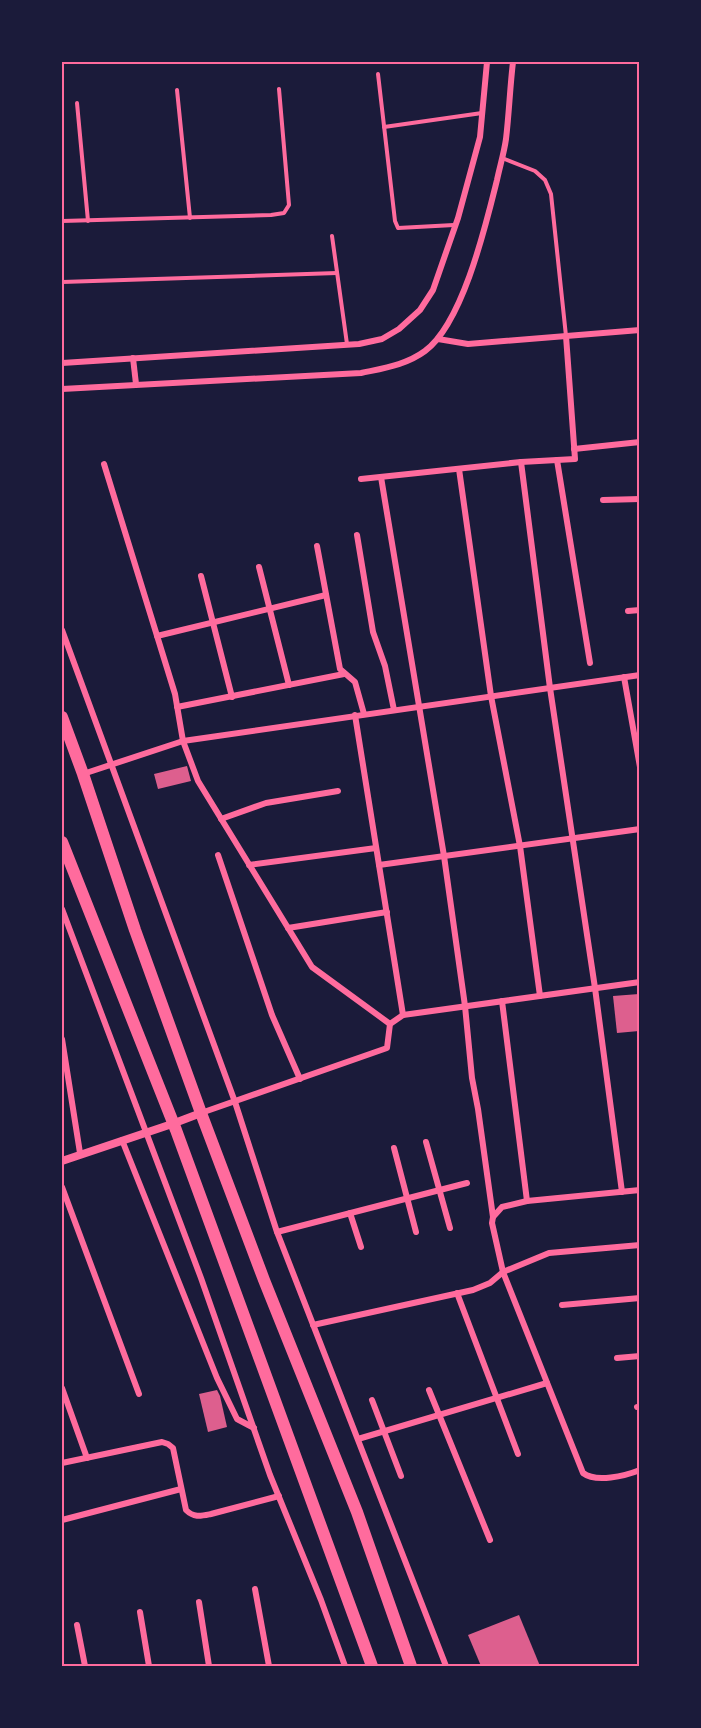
<svg xmlns="http://www.w3.org/2000/svg" width="701" height="1728" font-family="Overpass,sans-serif">
	<style>
		.building { fill: #dd5f8e }
		.lines { fill: none; stroke-linecap: round; stroke-linejoin: round }
		.service { stroke: #ff6b9d; stroke-width: 4 }
		.minor { stroke: #ff6b9d; stroke-width: 6 }
		.tertiary { stroke: #ff6b9d; stroke-width: 8 }
		.trunk { stroke: #ff6b9d; stroke-width: 12 }
		.neatline { fill: none; stroke: #ff6b9d; stroke-width: 2 }
	</style>
	<rect width="100%" height="100%" fill="#1b1b3a"/>
	<g class="building">
		<polygon points="187,766 191,781 158,789 154,774"/>
		<polygon points="639,994 639,1031 617,1033 613,996"/>
		<polygon points="217,1390 220,1396 227,1427 208,1432 199,1394"/>
		<polygon points="519,1615 540,1666 481,1666 468,1635"/>
	</g>
	<g class="lines">
		<g class="service">
			<polyline points="378,74 395,221 398,228 454,225"/>
			<polyline points="177,90 190,218"/>
			<polyline points="77,103 88,221"/>
			<polyline points="384,127 482,113"/>
			<polyline points="502,158 535,171 545,180 551,194 566,336"/>
			<polyline points="62,221 271,215 284,213 289,205 279,89"/>
			<polyline points="332,236 347,344"/>
			<polyline points="62,282 337,273"/>
		</g>
		<g class="minor">
			<polyline points="438,339 468,344 640,330"/>
			<polyline points="133,358 136,384"/>
			<polyline points="62,363 359,344 382,339 399,329 420,310 433,290 458,218 480,137 487,62"/>
			<path d="M 62,389 L 361,373 C 384,368 406,365 425,351 C 463,323 486,224 497,180 C 500,166 504,153 506,139 C 509,114 510,87 513,62"/>
			<polyline points="574,449 640,442"/>
			<polyline points="557,460 590,663"/>
			<polyline points="521,462 550,688 595,988 622,1192"/>
			<polyline points="104,464 175,694 183,741 198,781 312,967 390,1024"/>
			<polyline points="459,469 491,696 520,846 540,996"/>
			<polyline points="381,477 444,856 465,1006 472,1078 478,1109 493,1217"/>
			<polyline points="361,479 521,462 575,459 566,336"/>
			<polyline points="603,500 640,499"/>
			<polyline points="357,535 373,632 385,666 394,710"/>
			<polyline points="317,546 340,669 355,682 364,714"/>
			<polyline points="259,567 289,685"/>
			<polyline points="201,576 232,697"/>
			<polyline points="628,611 640,610"/>
			<polyline points="62,630 235,1102 277,1232 446,1666"/>
			<polyline points="157,636 326,595"/>
			<polyline points="624,677 640,767"/>
			<polyline points="177,707 344,674"/>
			<polyline points="355,715 403,1015"/>
			<polyline points="83,774 183,741 640,675"/>
			<polyline points="221,819 266,803 338,791"/>
			<polyline points="218,855 272,1015 300,1079"/>
			<polyline points="249,865 376,848"/>
			<polyline points="379,865 640,829"/>
			<polyline points="62,909 201,1278 270,1475 321,1600 345,1666"/>
			<polyline points="288,928 387,912"/>
			<polyline points="502,1001 527,1201"/>
			<polyline points="62,1039 80,1153"/>
			<polyline points="201,1113 387,1048 390,1024 403,1015 640,982"/>
			<polyline points="122,1140 217,1378 237,1419 254,1428"/>
			<polyline points="426,1142 450,1228"/>
			<polyline points="394,1148 416,1232"/>
			<polyline points="62,1187 139,1394"/>
			<path d="M 640,1190 L 527,1201 L 502,1207 L 493,1217 L 492,1223 L 503,1272 L 583,1473 C 596,1483 625,1476 640,1470"/>
			<polyline points="350,1213 361,1247"/>
			<polyline points="277,1232 467,1183"/>
			<polyline points="457,1293 518,1454"/>
			<polyline points="562,1305 640,1298"/>
			<polyline points="313,1325 473,1290 490,1283 503,1272 549,1253 640,1245"/>
			<polyline points="617,1358 640,1356"/>
			<polyline points="62,1388 87,1458"/>
			<polyline points="429,1390 490,1540"/>
			<polyline points="372,1400 401,1476"/>
			<polyline points="637,1407 640,1406"/>
			<polyline points="358,1439 547,1383"/>
			<path d="M 62,1463 L 162,1442 L 168,1444 L 173,1448 L 186,1510 C 194,1518 201,1516 211,1514 L 279,1496"/>
			<polyline points="62,1520 181,1489"/>
			<polyline points="255,1589 269,1666"/>
			<polyline points="199,1602 209,1666"/>
			<polyline points="140,1612 149,1666"/>
			<polyline points="77,1625 85,1666"/>
		</g>
		<polyline class="tertiary" points="62,1161 172,1124 201,1113"/>
		<g class="trunk">
			<polyline points="62,717 83,774 135,930 201,1113 264,1280 357,1512 411,1666"/>
			<polyline points="62,842 176,1130 372,1666"/>
		</g>
	</g>
	<rect width="701" height="1728" fill="none" stroke="#1b1b3a" stroke-width="126"/>
	<rect x="63" y="63" width="575" height="1602" class="neatline"/>
</svg>
